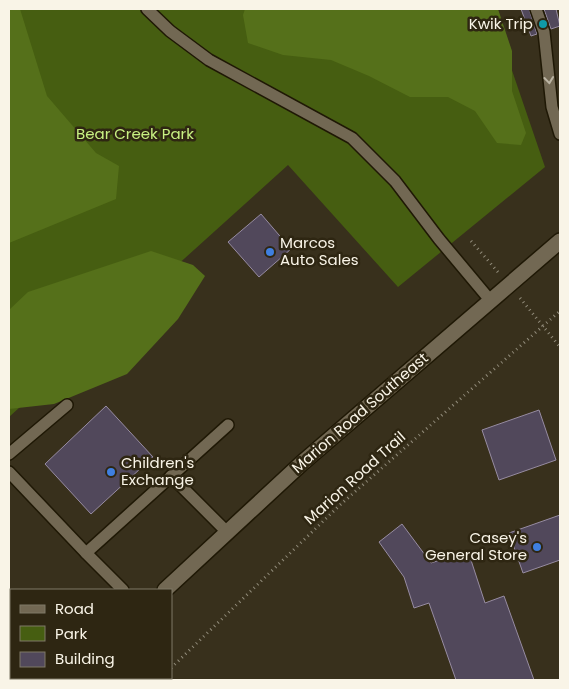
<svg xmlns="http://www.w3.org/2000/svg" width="569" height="689" font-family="Poppins,sans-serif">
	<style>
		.green { fill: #465e11 }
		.forest { fill: #55701a }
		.building { fill: #51485b; stroke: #978ca2 }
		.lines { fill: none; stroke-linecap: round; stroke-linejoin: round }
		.lane-casing { stroke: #1f1805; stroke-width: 14 }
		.street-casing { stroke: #1f1805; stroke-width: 18 }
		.secondary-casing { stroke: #1f1805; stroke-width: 18 }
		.path { stroke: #928c7b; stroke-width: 3; stroke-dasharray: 1 4; stroke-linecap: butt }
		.lane { stroke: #726853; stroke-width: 11 }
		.street { stroke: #726853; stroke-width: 15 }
		.secondary { stroke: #726853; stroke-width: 15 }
		.oneway { stroke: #bcb5a4 }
		.culture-dot { fill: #0f9aa8; stroke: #2e2612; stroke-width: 2 }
		.shop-dot { fill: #3f7fe0; stroke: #2e2612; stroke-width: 2 }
		.labels { text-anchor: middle; stroke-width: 5; stroke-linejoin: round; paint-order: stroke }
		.poi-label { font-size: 15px; fill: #f9f4e7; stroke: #2e2612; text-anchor: end }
		.park-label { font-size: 15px; fill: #c8f182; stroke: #2e2612 }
		.street-label { font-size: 15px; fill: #f9f4e7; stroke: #2e2612 }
	</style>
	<rect width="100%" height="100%" fill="#38301c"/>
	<polygon class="green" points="9,9 491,9 545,167 398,287 288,165 9,417"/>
	<g class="forest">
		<polygon points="9,9 20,9 47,96 96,153 119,166 116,199 9,243"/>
		<polygon points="245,9 498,9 512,51 512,91 526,133 521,145 497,143 475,111 448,97 410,97 369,76 331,60 283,55 248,43 243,15"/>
		<polygon points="151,251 193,265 205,276 178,319 127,374 54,404 9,409 9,310 28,292"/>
	</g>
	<g class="building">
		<polygon points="521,9 529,9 537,34 531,36"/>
		<polygon points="544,9 556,9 560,26 551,29"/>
		<polygon points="261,214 291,249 259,277 228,242"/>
		<polygon points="106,406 153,457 91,514 45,464"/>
		<polygon points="539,410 556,460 499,480 482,430"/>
		<polygon points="560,515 560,560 523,573 509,533"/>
		<polygon points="402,524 431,563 468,551 485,603 504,596 534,680 456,680 429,603 414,608 404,577 379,542"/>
	</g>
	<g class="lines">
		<g class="lane-casing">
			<g id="lane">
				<polyline points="147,9 170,31 209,60 352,138 395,181 439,239 490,300"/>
				<polyline points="536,9 544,32 552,107 560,134"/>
				<polyline points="9,454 67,405"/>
				<polyline points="9,472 86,553 228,425"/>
				<polyline points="171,476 227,532"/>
				<polyline points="86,553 123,590"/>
			</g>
		</g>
		<g class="street-casing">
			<g id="street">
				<polyline points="9,660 11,662"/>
				<polyline points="25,678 27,680"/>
			</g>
		</g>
		<g class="secondary-casing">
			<g id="secondary">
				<polyline points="165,590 302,463 560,241"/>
				<polyline points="68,680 70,678"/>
			</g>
		</g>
		<g class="path">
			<polyline points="471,241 498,272"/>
			<polyline points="520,298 560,347"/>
			<polyline points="171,668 340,505 560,311"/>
			<polyline points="159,680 161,678"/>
		</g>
		<use href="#lane" class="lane"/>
		<use href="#street" class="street"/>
		<use href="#secondary" class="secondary"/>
	</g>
	<defs><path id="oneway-chevron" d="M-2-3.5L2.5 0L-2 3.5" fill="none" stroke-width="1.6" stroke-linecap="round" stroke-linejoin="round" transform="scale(1.25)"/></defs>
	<use class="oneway" href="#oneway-chevron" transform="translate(549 80) rotate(84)"/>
	<circle class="culture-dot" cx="543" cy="24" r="5"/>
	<g class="shop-dot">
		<circle cx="270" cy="252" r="5"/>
		<circle cx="111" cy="472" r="5"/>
		<circle cx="537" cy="547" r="5"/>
	</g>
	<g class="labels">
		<g class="poi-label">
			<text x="533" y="29">Kwik Trip</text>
			<text x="280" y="248" text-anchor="start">Marcos<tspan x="280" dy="17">Auto Sales</tspan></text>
			<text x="121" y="468" text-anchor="start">Children's<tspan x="121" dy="17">Exchange</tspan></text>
			<text x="527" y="543">Casey's<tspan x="527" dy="17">General Store</tspan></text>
		</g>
		<g class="park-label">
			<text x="135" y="139">Bear Creek Park</text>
		</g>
		<g class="street-label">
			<text transform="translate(360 413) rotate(-41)" y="5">Marion Road Southeast</text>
			<text transform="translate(355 478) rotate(-42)" y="5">Marion Road Trail</text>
		</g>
	</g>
	<rect width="569" height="689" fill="none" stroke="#f9f4e7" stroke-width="20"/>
	<rect x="10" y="589" width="162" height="90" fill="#2e2612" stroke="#7f7867"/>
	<rect x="20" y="605" width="25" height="8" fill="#726853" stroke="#7f7867"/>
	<text x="55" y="614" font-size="15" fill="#f9f4e7">Road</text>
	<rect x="20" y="626" width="25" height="15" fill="#465e11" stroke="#7f7867"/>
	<text x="55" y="639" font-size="15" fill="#f9f4e7">Park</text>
	<rect x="20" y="652" width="25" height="15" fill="#51485b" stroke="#7f7867"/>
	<text x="55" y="664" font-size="15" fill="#f9f4e7">Building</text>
</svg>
